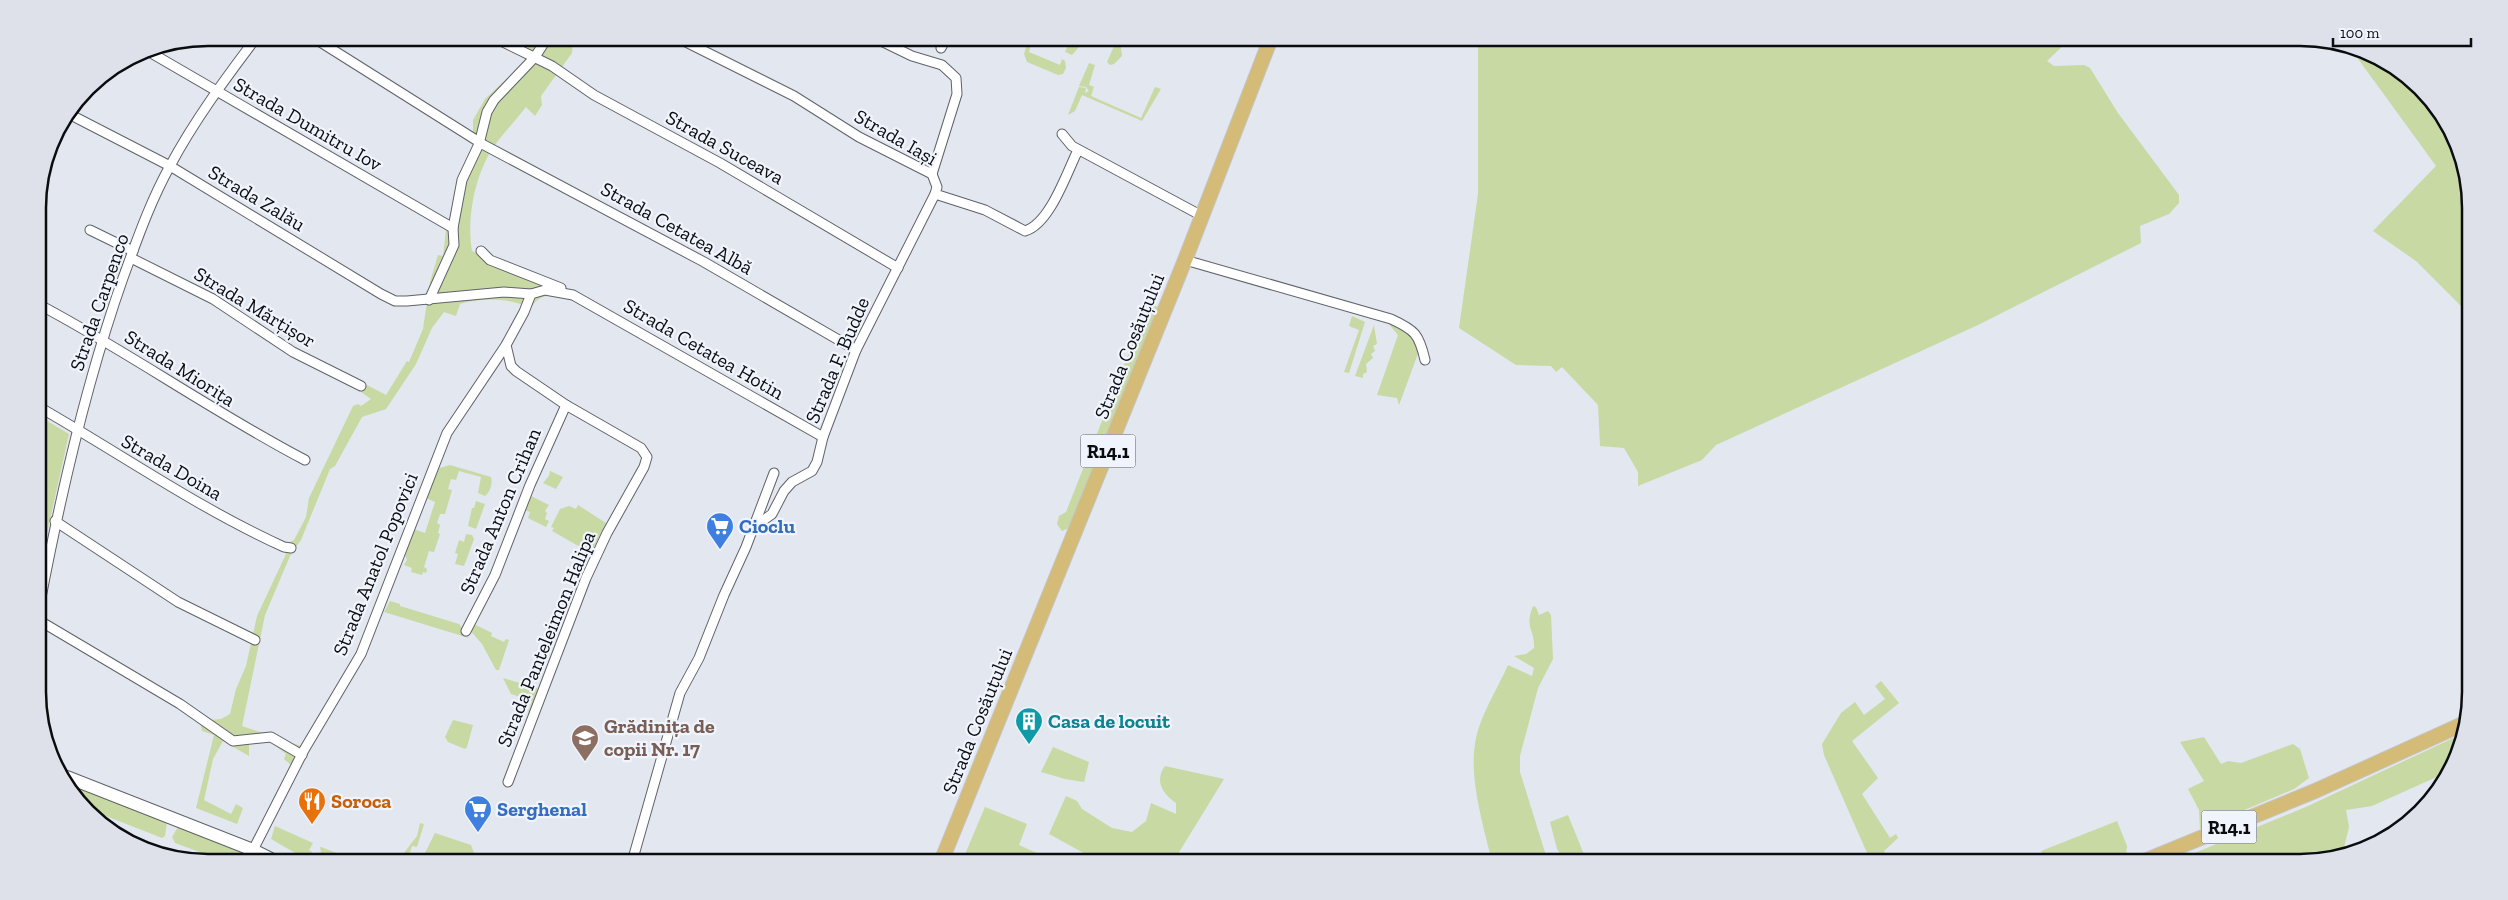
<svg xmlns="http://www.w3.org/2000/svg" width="2508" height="900" font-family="'Zilla Slab',serif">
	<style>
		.green { fill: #c8d9a3 }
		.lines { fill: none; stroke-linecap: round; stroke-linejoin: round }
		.minor-casing { stroke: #5f626a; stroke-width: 11 }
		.secondary-casing { stroke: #5f626a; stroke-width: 14 }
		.primary-casing { stroke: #c4c5c5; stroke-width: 16 }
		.minor { stroke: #fff; stroke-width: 9 }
		.secondary { stroke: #fff; stroke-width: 12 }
		.primary { stroke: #d4bc78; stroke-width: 14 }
		.labels { text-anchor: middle; stroke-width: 4.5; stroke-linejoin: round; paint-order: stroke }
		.shield { fill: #f0f4fd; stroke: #505256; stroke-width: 1 }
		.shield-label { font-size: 19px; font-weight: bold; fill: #0b0c0f }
		.street-label { font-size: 20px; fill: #0b0c0f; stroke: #f0f4fd }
		.shop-label { font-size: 20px; font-weight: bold; fill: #366cbe; stroke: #f0f4fd; text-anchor: start }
		.culture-label { font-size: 20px; font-weight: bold; fill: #0d838f; stroke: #f0f4fd; text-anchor: start }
		.education-label { font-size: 20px; font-weight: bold; fill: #785e54; stroke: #f0f4fd; text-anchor: start }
		.food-label { font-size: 20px; font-weight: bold; fill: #c56008; stroke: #f0f4fd; text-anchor: start }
		.rim { fill: none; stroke: #0b0c0f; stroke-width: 2.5 }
	</style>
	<rect width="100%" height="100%" fill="#e3e7f0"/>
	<g class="green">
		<path d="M 529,38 L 573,38 L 572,53 L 541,96 L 542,105 L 535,116 L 526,107 C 513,124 495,141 486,160 C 473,186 467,222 472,251 L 561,283 L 555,295 C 543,296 538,297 531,308 C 509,298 483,297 460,304 L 456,316 L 444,312 L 432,328 L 416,364 L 386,409 L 362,417 L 335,466 L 330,469 L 301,540 L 290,556 L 265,615 L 242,726 L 301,746 L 291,765 L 284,759 L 286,754 L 269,741 L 249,744 L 249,756 L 223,741 L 213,759 L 204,800 L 231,814 L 236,804 L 243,808 L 237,824 L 196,808 L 214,735 L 202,731 L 200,721 L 221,719 L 230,714 L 236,689 L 246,666 L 257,616 L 286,554 L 283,548 L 286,544 L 294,540 L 306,517 L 309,498 L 353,406 L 358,404 L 361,406 L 371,399 L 361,392 L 367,385 L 386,395 L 407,361 L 409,362 L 423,329 L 430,282 L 438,255 L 443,256 L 446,230 L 452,212 L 459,176 L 473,145 L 473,120 L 485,99 L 526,61 Z"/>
		<polygon points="1049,38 1060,41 1063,38 1078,43 1079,47 1072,55 1065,52 1068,45"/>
		<polygon points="1102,38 1116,38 1120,40 1122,56 1114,64 1110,65 1107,62 1115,44"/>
		<polygon points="1475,38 2071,38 2047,61 2054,66 2084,65 2090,68 2118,113 2179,195 2179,203 2169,214 2140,226 2141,243 1978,325 1716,445 1702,460 1638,486 1638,472 1624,448 1600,446 1598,405 1562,367 1556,372 1551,366 1516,365 1459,328 1478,194 1478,40"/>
		<polygon points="1027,44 1031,45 1029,52 1060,65 1062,59 1065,61 1066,68 1063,74 1058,75 1027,62 1024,54"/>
		<polygon points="2348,45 2355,46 2428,96 2453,133 2469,185 2469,314 2416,261 2373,231 2436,166"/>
		<polygon points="1089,63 1095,65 1089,85 1094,87 1091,96 1141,118 1155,87 1161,89 1142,121 1082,95 1075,111 1068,115 1079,87 1086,88 1085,93 1089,91 1086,87 1079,86"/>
		<polygon points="1146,299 1155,304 1158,309 1069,528 1062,531 1057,524 1059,516 1066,512 1147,307"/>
		<polygon points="1352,316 1365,322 1349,373 1344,372 1359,330 1349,326"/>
		<polygon points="1388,323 1411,332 1419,351 1399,405 1397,398 1377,395 1398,335"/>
		<polygon points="1374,325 1377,344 1373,346 1375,351 1371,354 1373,358 1366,364 1367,372 1363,374 1363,378 1355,376"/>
		<polygon points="39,416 69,434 40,565"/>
		<path d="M 450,465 L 491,477 C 493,483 490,492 485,496 L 478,493 L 481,477 L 459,471 L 456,480 L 451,479 L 448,489 L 452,490 L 445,514 L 440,514 L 437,523 L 440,525 L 438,533 L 440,534 L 434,552 L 429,551 L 424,567 L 427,569 L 426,573 L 423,572 L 422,575 L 411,572 L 412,568 L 404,565 L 407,560 L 405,555 L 413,529 L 425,533 L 435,502 L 426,498 L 439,468 Z"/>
		<polygon points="550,471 563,477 556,489 543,483 549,476"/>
		<polygon points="529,495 549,505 545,511 547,513 545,519 549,521 546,527 528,518 530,512 524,510"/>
		<polygon points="476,501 485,504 476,529 468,526 472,508 474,508"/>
		<polygon points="578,505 606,523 591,553 552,531 554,528 551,527 560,509 569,506 576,509"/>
		<polygon points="466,534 472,535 474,539 464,566 455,564 458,554 455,553 459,540 464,542"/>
		<polygon points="390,601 400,604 400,606 459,624 469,638 384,612"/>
		<path d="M 1533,606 L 1536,607 L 1539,615 L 1548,611 L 1551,615 L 1553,659 L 1538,688 L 1520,756 L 1520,772 L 1548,862 L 1492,862 C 1484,828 1469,779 1475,744 C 1479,717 1497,690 1508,665 L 1532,676 L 1534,668 L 1514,656 L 1526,654 L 1534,648 C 1535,628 1524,629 1533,606 Z"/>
		<polygon points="474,624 492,633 491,636 504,642 506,639 509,640 499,670 496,670 482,644 469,629"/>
		<polygon points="503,678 537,688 539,694 530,715 528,712 532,701 511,694"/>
		<polygon points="1881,681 1899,703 1852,741 1878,778 1862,794 1890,838 1896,834 1898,838 1884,851 1889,862 1871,862 1824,755 1822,744 1841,713 1855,702 1864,715 1885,699 1875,686"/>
		<polygon points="453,720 473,725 467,747 465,749 448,742 445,737"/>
		<polygon points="2464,733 2462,747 2450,771 2372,806 2346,810 2349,827 2342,856 2311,862 2242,862 2229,858 2221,862 2173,862 2308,806"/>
		<polygon points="2204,737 2221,764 2228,761 2241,763 2293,744 2300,749 2309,778 2294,789 2200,829 2199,810 2188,789 2204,781 2180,742"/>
		<polygon points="1053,747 1089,762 1084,782 1065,779 1041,772"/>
		<path d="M 1165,766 L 1224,779 L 1173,862 L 1100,862 L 1049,834 L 1066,796 L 1077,801 L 1082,809 L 1112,828 L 1132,832 L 1146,821 L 1151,803 L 1176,814 L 1176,803 C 1163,794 1154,781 1165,766 Z"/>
		<polygon points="71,786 167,822 165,836 162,838 83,807"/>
		<polygon points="985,807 1027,824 1019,845 1050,859 1049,862 970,862 963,859"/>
		<polygon points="1568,815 1587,862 1565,862 1557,849 1550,822"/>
		<polygon points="2117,821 2127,846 2126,857 2117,862 2039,862 2045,860 2041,851"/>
		<polygon points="420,823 424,824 417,847 412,846 407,862 397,862 417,836"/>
		<polygon points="275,826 313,843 309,850 312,852 309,861 271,839"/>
		<polygon points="178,827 244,853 227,862 175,843 172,837"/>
		<polygon points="435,833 471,845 475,856 472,862 435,862 424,855"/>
		<polygon points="320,847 321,847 360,862 314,862 316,854 321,852"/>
	</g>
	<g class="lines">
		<g class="minor-casing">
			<g id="minor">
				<polyline points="314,38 484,145 704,262 856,350"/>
				<polyline points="495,38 552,66 594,95 720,163 898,268"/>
				<path d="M 678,38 L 794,96 L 859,137 L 932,174 L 937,187 L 935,194 L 985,210 L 1025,231 C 1050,224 1067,172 1078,150"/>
				<polyline points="875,38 912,56 942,65 956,78 957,94 932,174"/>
				<polyline points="941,48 946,38"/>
				<polyline points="146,50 453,228"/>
				<polyline points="69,114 170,166 381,294 395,301 407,301 504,292 531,294 545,290 573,295 823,437"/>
				<polyline points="1062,134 1072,146 1202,216"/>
				<polyline points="90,230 133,251"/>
				<polyline points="481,251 490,260 561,288"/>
				<polyline points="131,258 213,299 293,352 361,386"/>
				<path d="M 1185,260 L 1391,319 C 1415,330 1419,334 1425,360"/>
				<polyline points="429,300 454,245 453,228 462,180 479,144 487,112 494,100 535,57 547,38"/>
				<path d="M 38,304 C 129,352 213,412 305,460"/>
				<polyline points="506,345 511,366 516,371 566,405 641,448 647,457 644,467 607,533 586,578 508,782"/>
				<path d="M 39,407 C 121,454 198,508 284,547 L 291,548"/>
				<polyline points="55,521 178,602 255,640"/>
				<polyline points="756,521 765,519 772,514 784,491 792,482 812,471 817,462 823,437 856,350 935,194"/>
				<path d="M 40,603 C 61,493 86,383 123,278 C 137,240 150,202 170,166 C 194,121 225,79 256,38"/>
				<polyline points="40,621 180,704 233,741 271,737 302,755"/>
				<polyline points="466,631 495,575 530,485 566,405"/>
				<polyline points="240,862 253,850 304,750 361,654 447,433 506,345 524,312 531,294"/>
				<polyline points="632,862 680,693 699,658 724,595 746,547 774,473"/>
			</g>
		</g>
		<g class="secondary-casing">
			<polyline id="secondary" points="67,777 253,850 277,862"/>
		</g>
		<g class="primary-casing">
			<g id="primary">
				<polyline points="941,862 1185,260 1271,38"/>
				<polyline points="2142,862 2315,791 2465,723"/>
			</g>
		</g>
		<use href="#minor" class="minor"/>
		<use href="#secondary" class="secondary"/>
		<use href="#primary" class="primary"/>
	</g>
	<defs>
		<g id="supermarket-pin" transform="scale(1.4375)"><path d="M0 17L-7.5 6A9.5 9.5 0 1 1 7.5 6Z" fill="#3f7fe0" stroke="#f0f4fd"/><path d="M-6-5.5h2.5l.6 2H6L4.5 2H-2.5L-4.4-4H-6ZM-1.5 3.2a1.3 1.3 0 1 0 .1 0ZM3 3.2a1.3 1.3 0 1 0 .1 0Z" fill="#fff"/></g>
		<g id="building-pin" transform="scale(1.4375)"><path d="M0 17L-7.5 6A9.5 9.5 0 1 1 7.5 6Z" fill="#0f9aa8" stroke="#f0f4fd"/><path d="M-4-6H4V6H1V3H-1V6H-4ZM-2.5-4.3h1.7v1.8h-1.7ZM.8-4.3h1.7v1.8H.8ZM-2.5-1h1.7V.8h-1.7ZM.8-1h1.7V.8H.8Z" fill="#fff"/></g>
		<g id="school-pin" transform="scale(1.4375)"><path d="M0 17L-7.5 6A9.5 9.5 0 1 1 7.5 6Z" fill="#8d6e63" stroke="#f0f4fd"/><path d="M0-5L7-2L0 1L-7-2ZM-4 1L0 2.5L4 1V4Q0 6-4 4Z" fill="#fff"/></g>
		<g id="restaurant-pin" transform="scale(1.4375)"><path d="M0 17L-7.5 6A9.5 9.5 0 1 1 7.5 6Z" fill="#e8710a" stroke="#f0f4fd"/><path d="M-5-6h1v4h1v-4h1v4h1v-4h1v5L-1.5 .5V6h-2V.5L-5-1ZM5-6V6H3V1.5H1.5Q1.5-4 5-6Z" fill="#fff"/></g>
	</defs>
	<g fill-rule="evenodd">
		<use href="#supermarket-pin" x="720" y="526"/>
		<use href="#building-pin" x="1029" y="721"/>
		<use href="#school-pin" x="585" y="738"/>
		<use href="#restaurant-pin" x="312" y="801"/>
		<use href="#supermarket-pin" x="478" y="809"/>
	</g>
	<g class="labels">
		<g class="shield">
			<rect x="1080.5" y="434.5" width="55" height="33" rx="4"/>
			<rect x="2201.5" y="810.5" width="55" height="33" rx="4"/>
		</g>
		<g class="shield-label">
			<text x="1108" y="458">R14.1</text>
			<text x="2229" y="834">R14.1</text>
		</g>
		<g class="street-label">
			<text transform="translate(308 124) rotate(30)" y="7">Strada Dumitru Iov</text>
			<text transform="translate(896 137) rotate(30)" y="7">Strada Iași</text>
			<text transform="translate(725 147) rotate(29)" y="7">Strada Suceava</text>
			<text transform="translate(257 198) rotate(31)" y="7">Strada Zalău</text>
			<text transform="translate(677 228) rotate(29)" y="7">Strada Cetatea Albă</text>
			<text transform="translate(99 302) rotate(-71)" y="7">Strada Carpenco</text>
			<text transform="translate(255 307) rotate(31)" y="7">Strada Mărțișor</text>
			<text transform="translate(1129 346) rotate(-68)" y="7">Strada Cosăuțului</text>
			<text transform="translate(704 349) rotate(30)" y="7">Strada Cetatea Hotin</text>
			<text transform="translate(837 360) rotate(-67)" y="7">Strada F. Budde</text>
			<text transform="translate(180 368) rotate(32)" y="7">Strada Miorița</text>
			<text transform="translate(172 467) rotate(30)" y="7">Strada Doina</text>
			<text transform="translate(500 511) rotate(-67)" y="7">Strada Anton Crihan</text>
			<text transform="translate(375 564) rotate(-68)" y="7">Strada Anatol Popovici</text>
			<text transform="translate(546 639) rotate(-68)" y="7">Strada Panteleimon Halipa</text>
			<text transform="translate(977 721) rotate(-68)" y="7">Strada Cosăuțului</text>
		</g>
		<g class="shop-label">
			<text x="739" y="533">Cioclu</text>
			<text x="497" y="816">Serghenal</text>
		</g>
		<g class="culture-label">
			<text x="1048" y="728">Casa de locuit</text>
		</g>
		<g class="education-label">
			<text x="604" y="733">Grădinița de<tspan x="604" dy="23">copii Nr. 17</tspan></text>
		</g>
		<g class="food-label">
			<text x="331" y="808">Soroca</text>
		</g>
	</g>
	<path d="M0 0H2508V900H0ZM208 46H2300A162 162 0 0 1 2462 208V692A162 162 0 0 1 2300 854H208A162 162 0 0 1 46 692V208A162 162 0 0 1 208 46Z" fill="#dee1ea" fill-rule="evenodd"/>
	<path class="rim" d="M208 46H2300A162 162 0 0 1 2462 208V692A162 162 0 0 1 2300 854H208A162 162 0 0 1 46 692V208A162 162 0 0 1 208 46Z"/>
	<path d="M2333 38v8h138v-8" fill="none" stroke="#0b0c0f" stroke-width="2.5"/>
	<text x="2340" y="38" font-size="15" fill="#0b0c0f" stroke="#f0f4fd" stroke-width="4" paint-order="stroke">100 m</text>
</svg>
